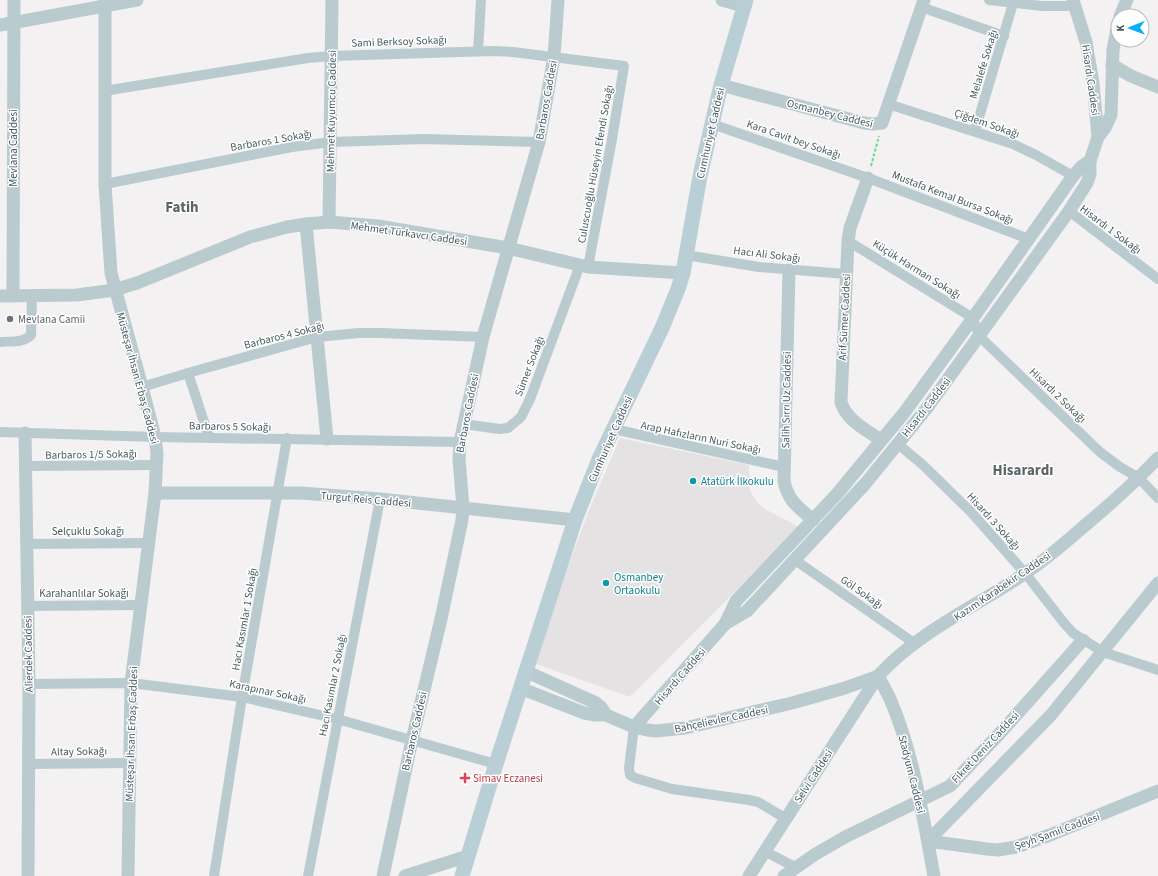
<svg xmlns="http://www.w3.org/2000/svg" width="1158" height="876" font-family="'Source Sans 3',sans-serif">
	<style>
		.education { fill: #e5e2e4 }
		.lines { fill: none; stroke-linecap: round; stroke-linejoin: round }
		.path { stroke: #6fd789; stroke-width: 2; stroke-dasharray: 3 2; stroke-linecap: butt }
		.minor { stroke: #bacbcf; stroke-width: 10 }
		.tertiary { stroke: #bacbcf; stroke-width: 13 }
		.secondary { stroke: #baced5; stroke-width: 15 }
		.worship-dot { fill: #6b7280; stroke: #fff; stroke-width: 1.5 }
		.culture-dot { fill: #0f9aa8; stroke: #fff; stroke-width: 1.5 }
		.health-dot { fill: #e0444e; stroke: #fff; stroke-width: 1.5 }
		.labels { text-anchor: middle; stroke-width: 3; stroke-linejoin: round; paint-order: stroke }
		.street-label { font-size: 11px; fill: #465b61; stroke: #fff }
		.worship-label { font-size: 11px; fill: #5b616d; stroke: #fff; text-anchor: start }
		.culture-label { font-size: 11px; fill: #0d838f; stroke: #fff; text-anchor: start }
		.health-label { font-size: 11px; fill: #be3a42; stroke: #fff; text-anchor: start }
		.district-label { font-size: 15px; font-weight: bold; fill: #5c6467; stroke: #fff }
	</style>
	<rect width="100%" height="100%" fill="#f3f1f1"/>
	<polygon class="education" points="620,438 749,465 750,491 757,502 765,509 799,527 630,697 536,664 563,580 589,510"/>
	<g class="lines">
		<polyline class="path" points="871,166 879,136"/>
		<g class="minor">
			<polyline points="989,0 1042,6 1075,6"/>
			<polyline points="921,7 1004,36"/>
			<polyline points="478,51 481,0"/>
			<polyline points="104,91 308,58 331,56 493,51 513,52 624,66 612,139 588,267"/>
			<polyline points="888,104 1013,144 1036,155 1073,176"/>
			<polyline points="712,124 868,178 1029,239"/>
			<polyline points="975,131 1014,0"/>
			<polyline points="105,184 292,147 331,142 424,139 539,142"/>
			<polyline points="1069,211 1158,279"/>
			<polyline points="848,241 973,318 979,336 1100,452 1120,467 1139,478 1158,498"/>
			<polyline points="686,255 759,267 846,274"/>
			<path d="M 0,342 C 10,341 24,343 31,335 L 32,296"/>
			<polyline points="188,373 209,437"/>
			<polyline points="142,387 188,373 317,337 359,333 381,333 483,337"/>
			<polyline points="464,424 499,429 508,428 521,417 530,399 580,265"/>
			<polyline points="614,429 784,467"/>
			<polyline points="0,432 155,437 460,442"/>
			<polyline points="898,444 923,465 971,512 1025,573 1064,623 1073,633 1103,652 1158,670"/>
			<polyline points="26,466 157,465"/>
			<polyline points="27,544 149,543"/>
			<polyline points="795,560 914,643"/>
			<polyline points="28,606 141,605"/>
			<polyline points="29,684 131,683 242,697 337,719 496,764"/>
			<polyline points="634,727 629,768 630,775 635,778 672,789 749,800 758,802 785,818"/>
			<polyline points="29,764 130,763"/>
			<polyline points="764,851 795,867"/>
			<polyline points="214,876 242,697 287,438"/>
			<polyline points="308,876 380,499"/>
		</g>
		<g class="tertiary">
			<polyline points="105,0 105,184 111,273 142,387 155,437 157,453 155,493 131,683 128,876"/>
			<polyline points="722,0 743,6"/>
			<polyline points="1120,16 1127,0"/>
			<polyline points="0,25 137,0"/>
			<polyline points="1112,65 1131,76 1158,87"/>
			<polyline points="721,85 864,123 873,124 882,123 924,0"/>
			<polyline points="1098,137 1105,128 1111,115 1113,50 1118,23"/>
			<path d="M 868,178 L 850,228 L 848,241 L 841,402 C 846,420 866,430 881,440"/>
			<polyline points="329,222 332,0"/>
			<polyline points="306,224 327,439"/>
			<path d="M 789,270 L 784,481 C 788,501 798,507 813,520"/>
			<polyline points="0,296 77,295 114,290 137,283 250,237 287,227 306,224 329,222 378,226 508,248 588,267 683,273"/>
			<polyline points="13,296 14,0"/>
			<polyline points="25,433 29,684 28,876"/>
			<polyline points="155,493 301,493 380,499 575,520"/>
			<polyline points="725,624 747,611 865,484 927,408 1069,211 1087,183 1090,174 1090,161 1098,137 1093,83 1086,42 1073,0"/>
			<polyline points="525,671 596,703 601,707 606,715"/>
			<path d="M 878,676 C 882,684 887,692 891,701 C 914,756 923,817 934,876"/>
			<polyline points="520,688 584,713 595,715 606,715 634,727 647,730 656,731 685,728 792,703 845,688 878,676"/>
			<polyline points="634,727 725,624 736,601 837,494 904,413 973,318 1073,176 1081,167 1090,161"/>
			<polyline points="928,841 1051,715 1158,583"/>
			<polyline points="928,841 987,849 998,850 1016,847 1050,835 1158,791"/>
			<polyline points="383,876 412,740 441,619 462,520 463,508 459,459 460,442 483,337 539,142 554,57 558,0"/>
			<polyline points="405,876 468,856"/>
			<path d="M 749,876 L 878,676 C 918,632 975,607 1024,574 C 1047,559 1068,540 1089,522 C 1113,502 1136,481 1158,458"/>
			<polyline points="784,876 814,855 845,837 950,786 1002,731 1083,640"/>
		</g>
		<polyline class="secondary" points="462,876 496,764 575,520 599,459 662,328 678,289 683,273 700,176 721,85 746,0"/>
	</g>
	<circle class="worship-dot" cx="10" cy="319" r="4"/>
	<g class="culture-dot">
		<circle cx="693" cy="481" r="4"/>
		<circle cx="606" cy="583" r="4"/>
	</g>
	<path class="health-dot" d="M463 772h4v4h4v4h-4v4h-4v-4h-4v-4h4z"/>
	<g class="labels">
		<g class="street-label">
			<text transform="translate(399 41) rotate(-2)" y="4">Sami Berksoy Sokağı</text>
			<text transform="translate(983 64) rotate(-73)" y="4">Melalefe Sokağı</text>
			<text transform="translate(1091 80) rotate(82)" y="4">Hisardı Caddesi</text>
			<text transform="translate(546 100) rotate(-80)" y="4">Barbaros Caddesi</text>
			<text transform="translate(331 111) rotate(-89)" y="4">Mehmet Kuyumcu Caddesi</text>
			<text transform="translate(830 113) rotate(14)" y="4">Osmanbey Caddesi</text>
			<text transform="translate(987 123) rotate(19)" y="4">Çiğdem Sokağı</text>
			<text transform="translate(710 133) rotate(-77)" y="4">Cumhuriyet Caddesi</text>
			<text transform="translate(794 139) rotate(19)" y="4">Kara Cavit bey Sokağı</text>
			<text transform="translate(271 140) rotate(-10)" y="4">Barbaros 1 Sokağı</text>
			<text transform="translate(13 148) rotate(-90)" y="4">Mevlana Caddesi</text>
			<text transform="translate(595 164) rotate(-80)" y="4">Culuscuoğlu Hüseyin Efendi Sokağı</text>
			<text transform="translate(953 197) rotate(21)" y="4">Mustafa Kemal Bursa Sokağı</text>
			<text transform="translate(1111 229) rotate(37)" y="4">Hisardı 1 Sokağı</text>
			<text transform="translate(409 233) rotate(8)" y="4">Mehmet Türkavcı Caddesi</text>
			<text transform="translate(767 254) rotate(7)" y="4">Hacı Ali Sokağı</text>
			<text transform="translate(917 269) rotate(32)" y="4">Küçük Harman Sokağı</text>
			<text transform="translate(844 317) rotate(-87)" y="4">Arif Sümer Caddesi</text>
			<text transform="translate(284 335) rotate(-14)" y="4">Barbaros 4 Sokağı</text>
			<text transform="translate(529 366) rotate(-69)" y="4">Sümer Sokağı</text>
			<text transform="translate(138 378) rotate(75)" y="4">Müsteşar İhsan Erbaş Caddesi</text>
			<text transform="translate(1058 395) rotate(44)" y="4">Hisardı 2 Sokağı</text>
			<text transform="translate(786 400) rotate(-89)" y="4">Salih Sırrı Uz Caddesi</text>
			<text transform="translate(926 407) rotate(-52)" y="4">Hisardı Caddesi</text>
			<text transform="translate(467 413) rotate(-79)" y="4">Barbaros Caddesi</text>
			<text transform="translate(230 426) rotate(1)" y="4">Barbaros 5 Sokağı</text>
			<text transform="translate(701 437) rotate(12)" y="4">Arap Hafızların Nuri Sokağı</text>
			<text transform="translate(610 439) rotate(-66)" y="4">Cumhuriyet Caddesi</text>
			<text transform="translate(91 454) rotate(-1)" y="4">Barbaros 1/5 Sokağı</text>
			<text transform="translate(366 499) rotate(5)" y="4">Turgut Reis Caddesi</text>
			<text transform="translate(994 521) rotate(48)" y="4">Hisardı 3 Sokağı</text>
			<text x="88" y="535">Selçuklu Sokağı</text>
			<text transform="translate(1002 586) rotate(-34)" y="4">Kazım Karabekir Caddesi</text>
			<text transform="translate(862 592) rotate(35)" y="4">Göl Sokağı</text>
			<text x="84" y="597">Karahanlılar Sokağı</text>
			<text transform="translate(244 619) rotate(-80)" y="4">Hacı Kasımlar 1 Sokağı</text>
			<text transform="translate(28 654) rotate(-91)" y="4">Alierdek Caddesi</text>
			<text transform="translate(680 676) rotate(-49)" y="4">Hisardı Caddesi</text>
			<text transform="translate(332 685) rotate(-79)" y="4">Hacı Kasımlar 2 Sokağı</text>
			<text transform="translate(268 691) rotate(12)" y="4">Karapınar Sokağı</text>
			<text transform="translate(721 719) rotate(-12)" y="4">Bahçelievler Caddesi</text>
			<text transform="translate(414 731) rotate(-77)" y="4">Barbaros Caddesi</text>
			<text transform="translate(131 734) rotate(-88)" y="4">Müsteşar İhsan Erbaş Caddesi</text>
			<text transform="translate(985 747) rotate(-47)" y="4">Fikret Deniz Caddesi</text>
			<text transform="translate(79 751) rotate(-1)" y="4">Altay Sokağı</text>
			<text transform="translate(912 774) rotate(76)" y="4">Stadyum Caddesi</text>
			<text transform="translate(813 776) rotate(-57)" y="4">Selvi Caddesi</text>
			<text transform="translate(1057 831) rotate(-20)" y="4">Şeyh Şamil Caddesi</text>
		</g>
		<g class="worship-label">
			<text x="18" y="323">Mevlana Camii</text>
		</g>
		<g class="culture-label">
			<text x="701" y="485">Atatürk İlkokulu</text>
			<text x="614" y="581">Osmanbey<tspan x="614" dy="13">Ortaokulu</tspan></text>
		</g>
		<g class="health-label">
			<text x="473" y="782">Simav Eczanesi</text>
		</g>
		<g class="district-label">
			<text x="182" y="212">Fatih</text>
			<text x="1023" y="475">Hisarardı</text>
		</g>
	</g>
	<g transform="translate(1130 28) rotate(269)"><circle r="19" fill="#ffffff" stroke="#b5bdc0"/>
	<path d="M0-3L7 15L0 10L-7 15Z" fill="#04aefa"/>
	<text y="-6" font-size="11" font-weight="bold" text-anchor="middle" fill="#465b61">K</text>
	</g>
</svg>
